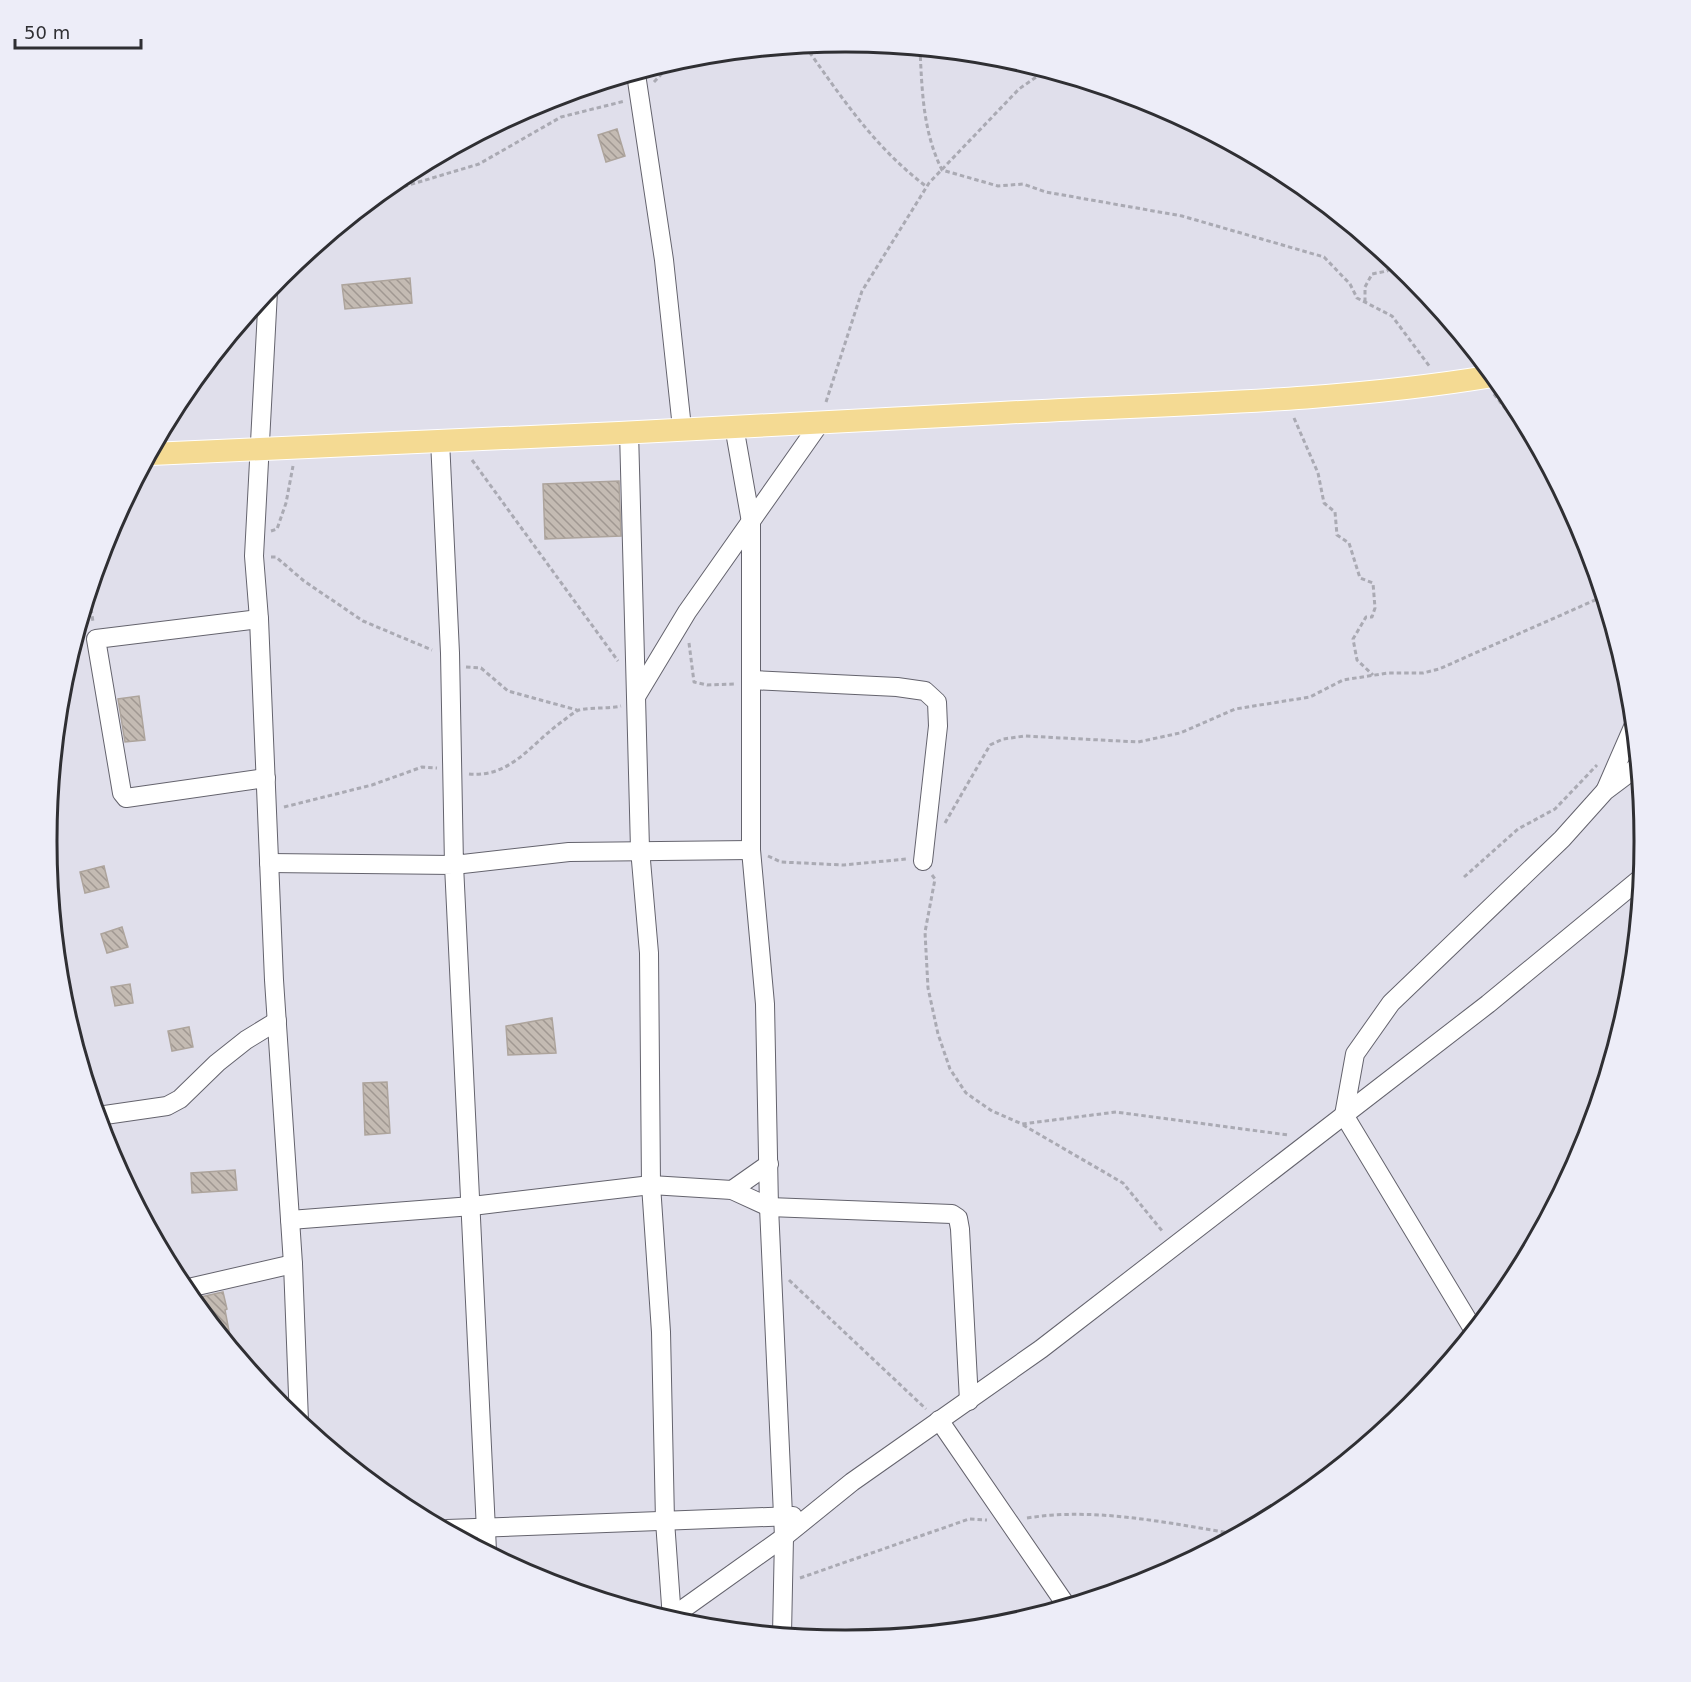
<svg xmlns="http://www.w3.org/2000/svg" width="1691" height="1682" font-family="'DejaVu Sans',sans-serif">
	<style>
		.building { fill: url(#building-back-hatch); stroke: #ada49c; stroke-width: 1.5 }
		.lines { fill: none; stroke-linecap: round; stroke-linejoin: round }
		.minor-casing { stroke: #64636d; stroke-width: 20 }
		.major-casing { stroke: #fff; stroke-width: 24 }
		.path { stroke: #aaaab3; stroke-width: 3; stroke-dasharray: 4.5 3; stroke-linecap: butt }
		.minor { stroke: #fff; stroke-width: 18 }
		.major { stroke: #f4da93; stroke-width: 22 }
		.rim { fill: none; stroke: #2f2f33; stroke-width: 3 }
	</style>
	<defs>
		<pattern id="building-back-hatch" width="6" height="6" patternUnits="userSpaceOnUse" patternTransform="scale(1.5)"><rect width="6" height="6" fill="#c4bbb3"/><path d="M-1 5l2 2M0 0l6 6M5-1l2 2" fill="none" stroke="#a09892"/></pattern>
	</defs>
	<rect width="100%" height="100%" fill="#e0dfeb"/>
	<g class="building">
		<polygon points="617,129 625,156 606,162 598,135"/>
		<polygon points="410,278 412,303 345,309 342,285"/>
		<polygon points="619,481 621,536 545,539 543,484"/>
		<polygon points="139,696 145,740 125,742 118,699"/>
		<polygon points="104,866 109,887 85,893 80,872"/>
		<polygon points="122,927 128,947 107,953 101,934"/>
		<polygon points="130,984 133,1003 115,1006 111,987"/>
		<polygon points="552,1018 556,1053 508,1055 506,1026"/>
		<polygon points="189,1027 193,1047 172,1051 168,1031"/>
		<polygon points="387,1082 390,1133 365,1135 363,1083"/>
		<polygon points="235,1170 237,1190 192,1193 191,1173"/>
		<polygon points="223,1292 227,1309 225,1310 232,1347 198,1305 196,1298"/>
	</g>
	<g class="lines">
		<g class="minor-casing">
			<g id="minor">
				<polyline points="636,74 664,260 682,428"/>
				<polyline points="268,291 254,556 259,619 274,980 293,1264 299,1421"/>
				<polyline points="734,426 751,522 751,850 765,1004 769,1207 784,1537 782,1634"/>
				<polyline points="629,431 640,849 649,953 651,1185 661,1332 665,1521 672,1619"/>
				<polyline points="440,440 450,653 454,865 569,852 751,850"/>
				<polyline points="259,619 96,639 122,793 126,798 266,778"/>
				<polyline points="751,680 897,687 925,691 937,702 938,726 923,861"/>
				<polyline points="637,695 687,612 820,423"/>
				<polyline points="1606,789 1633,727"/>
				<polyline points="269,863 454,865 487,1551"/>
				<polyline points="98,1116 167,1106 180,1099 217,1063 246,1040 277,1021"/>
				<polyline points="732,1190 769,1164"/>
				<polyline points="290,1220 472,1206 651,1185 732,1190 769,1207 952,1214 958,1218 960,1229 969,1401"/>
				<polyline points="184,1289 293,1264"/>
				<polyline points="1473,1329 1344,1115 1355,1054 1391,1003 1562,839 1605,791 1637,767"/>
				<polyline points="939,1420 1066,1605"/>
				<polyline points="447,1529 793,1516"/>
				<polyline points="669,1619 784,1537 852,1482 1041,1349 1488,1004 1641,878"/>
			</g>
		</g>
		<g class="major-casing">
			<path id="major" d="M 151,454 C 434,442 718,429 1001,413 C 1164,404 1331,403 1493,376"/>
		</g>
		<g class="path">
			<path d="M 805,46 C 843,99 874,147 927,187"/>
			<path d="M 920,49 C 922,91 923,132 942,170 L 998,186 L 1023,184 L 1046,192 L 1182,216 L 1324,257 L 1350,284 L 1357,298 L 1392,316 L 1430,367"/>
			<polyline points="654,82 673,62"/>
			<polyline points="382,193 479,164 561,117 625,101"/>
			<polyline points="1365,302 1365,287 1372,274 1387,271 1394,263"/>
			<polyline points="1494,394 1541,455"/>
			<polyline points="826,402 862,291 929,183 1019,89 1045,71"/>
			<polyline points="1294,418 1318,473 1324,503 1335,512 1337,535 1349,543 1360,578 1373,583 1375,608 1372,617 1366,617 1353,639 1357,660 1373,675"/>
			<polyline points="472,460 618,661"/>
			<polyline points="271,531 277,529 286,503 293,466"/>
			<polyline points="271,557 276,557 304,581 363,621 432,650"/>
			<polyline points="89,594 93,622"/>
			<polyline points="689,643 694,682 707,685 735,684"/>
			<polyline points="466,667 481,668 508,691 577,710"/>
			<path d="M 469,774 C 512,778 532,742 563,721 C 568,717 574,712 579,710 C 592,707 607,709 621,706"/>
			<polyline points="284,807 372,785 422,767 437,768"/>
			<polyline points="945,823 990,745 1003,739 1025,736 1138,742 1180,733 1235,709 1310,697 1343,680 1388,673 1423,673 1439,669 1602,597"/>
			<polyline points="768,856 781,862 844,865 906,859"/>
			<polyline points="932,875 935,879 925,932 928,988 938,1034 950,1069 966,1093 992,1111 1022,1124 1116,1112 1288,1135"/>
			<polyline points="1464,877 1518,829 1555,809 1597,765"/>
			<polyline points="1023,1125 1123,1183 1163,1232"/>
			<polyline points="789,1280 926,1409"/>
			<path d="M 1027,1518 C 1096,1507 1167,1523 1236,1534"/>
			<polyline points="800,1578 969,1519 987,1520"/>
		</g>
		<use href="#minor" class="minor"/>
		<use href="#major" class="major"/>
	</g>
	<path d="M0 0H1691V1682H0ZM845 52H846A788 788 0 0 1 1634 840V842A788 788 0 0 1 846 1630H845A788 788 0 0 1 57 842V840A788 788 0 0 1 845 52Z" fill="#ededf8" fill-rule="evenodd"/>
	<path class="rim" d="M845 52H846A788 788 0 0 1 1634 840V842A788 788 0 0 1 846 1630H845A788 788 0 0 1 57 842V840A788 788 0 0 1 845 52Z"/>
	<path d="M15 39v9h126v-9" fill="none" stroke="#2f2f33" stroke-width="3"/>
	<text x="24" y="39" font-size="18" fill="#2f2f33" stroke="#ededf8" stroke-width="4.5" paint-order="stroke">50 m</text>
</svg>
